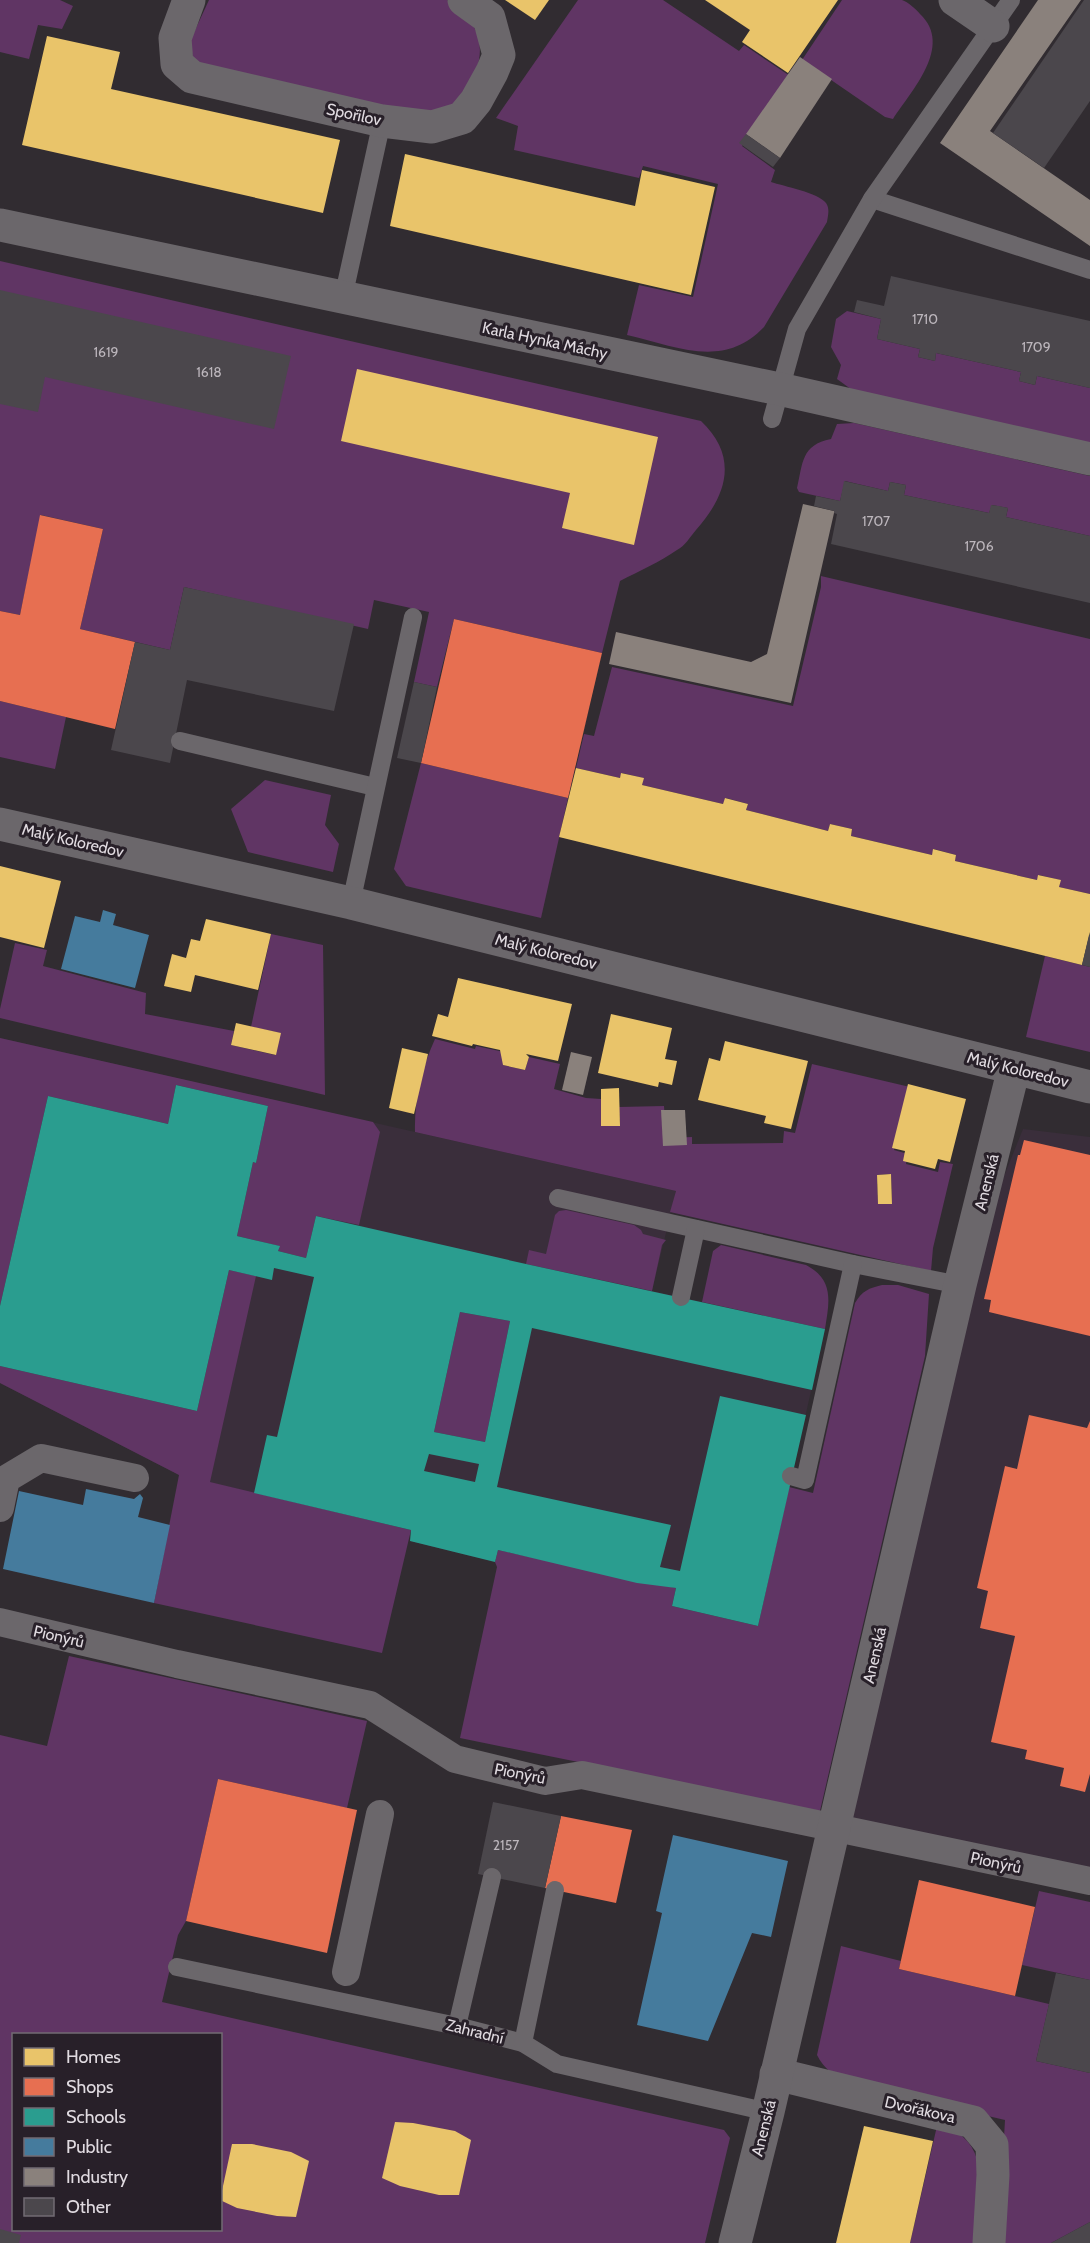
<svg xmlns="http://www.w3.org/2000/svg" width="1090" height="2243" font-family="Cabin,sans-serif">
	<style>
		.built { fill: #3a2e3b }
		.green { fill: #603564; fill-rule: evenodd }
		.homes { fill: #e9c46a }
		.shops { fill: #e76f51 }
		.schools { fill: #2a9d8f; fill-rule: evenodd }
		.public { fill: #457b9d }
		.industry { fill: #8a817c }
		.building { fill: #4b474c }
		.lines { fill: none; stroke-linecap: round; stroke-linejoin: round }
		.service { stroke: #6b676b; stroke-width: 18 }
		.pedestrian { stroke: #6b676b; stroke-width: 28 }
		.minor { stroke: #6b676b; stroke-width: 33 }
		.labels { text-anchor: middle; stroke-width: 6; stroke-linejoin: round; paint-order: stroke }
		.number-label { font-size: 14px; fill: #bcb6bc }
		.street-label { font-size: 16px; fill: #e1dbe1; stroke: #282029 }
	</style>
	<rect width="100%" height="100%" fill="#312c31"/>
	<g class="built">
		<polygon points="0,1038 676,1191 652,1291 825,1329 758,1626 672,1606 676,1588 499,1550 495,1562 410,1541 411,1530 179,1475 0,1383"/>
		<polygon points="1023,1129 1090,1137 1090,1881 833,1828 960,1285"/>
	</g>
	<g class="green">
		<polygon points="0,0 60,0 73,6 62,29 38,25 29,59 0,52"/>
		<path d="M 209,0 L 447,0 C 474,18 487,39 476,72 C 474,77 472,85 469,90 C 463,100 446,110 437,117 L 213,75 L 193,58 L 190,41 Z"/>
		<path d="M 578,0 L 663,0 L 739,51 L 744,45 L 790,76 L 742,146 L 775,170 L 771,182 C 783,186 819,193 826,203 C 830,209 828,215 827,222 L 764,327 C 723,370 676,346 627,335 L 639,285 L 693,297 L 718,184 L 643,166 L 639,178 L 514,150 L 518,126 L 496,118 Z"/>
		<path d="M 842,0 C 854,0 893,0 902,0 C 908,2 916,9 920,14 C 954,46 911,91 893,119 L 885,117 L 802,60 Z"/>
		<path d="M 0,261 L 701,421 C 739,457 727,495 696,530 C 690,537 685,546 677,550 C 660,562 639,571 620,581 L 602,653 L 454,619 L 437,687 L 414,682 L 429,612 L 374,600 L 368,629 L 184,587 L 170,650 L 80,629 L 103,529 L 41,515 L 20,615 L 0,611 Z"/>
		<polygon points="847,311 881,319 877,339 920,349 918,357 935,361 936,353 1021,372 1019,381 1035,385 1037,376 1090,388 1090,446 859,395 837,379 841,365 831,347 836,319"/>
		<path d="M 854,423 L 1090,476 L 1090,536 L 1006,517 L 1008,508 L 992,505 L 989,513 L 904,495 L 906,485 L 890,482 L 888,491 L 845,481 L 840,501 L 799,492 L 797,488 C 803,463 801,445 831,439 L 837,424 Z"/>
		<polygon points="821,576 1090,639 1090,894 1059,887 1060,880 1039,875 1037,880 955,861 956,855 934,849 932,855 851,836 852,829 830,824 828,831 746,810 748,804 726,798 723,804 642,785 643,778 622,773 620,778 576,768 584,734 594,736 612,667 793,706 821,587"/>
		<polygon points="0,701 66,717 55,769 0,757"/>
		<polygon points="421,763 568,798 541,918 406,886 394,869"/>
		<polygon points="265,780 331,795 325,825 339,844 333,872 248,852 231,809"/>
		<polygon points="271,934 323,945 325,1095 0,1018 0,1009 15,943 47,950 43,966 146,993 145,1014 234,1031 231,1045 275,1055 280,1033 251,1027"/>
		<polygon points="1045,956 1090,967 1090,1052 1026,1037"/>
		<polygon points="0,1038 373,1122 380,1132 359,1225 316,1216 306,1258 278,1251 279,1246 237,1236 253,1162 256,1163 268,1106 176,1085 168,1124 48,1096 0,1306"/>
		<path d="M 435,1039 L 475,1049 L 476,1046 L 504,1052 L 503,1065 L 525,1070 L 529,1057 L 560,1064 L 554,1089 L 586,1098 L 601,1099 L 602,1126 L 620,1126 L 619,1107 L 664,1106 L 666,1138 L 692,1137 L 692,1144 L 783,1143 L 784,1131 L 795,1133 L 812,1064 L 910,1087 L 894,1150 L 908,1154 L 906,1164 L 938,1172 L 940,1162 L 953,1164 L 933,1248 L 931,1271 L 670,1212 L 676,1191 L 415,1132 C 414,1101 422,1067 435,1039 ZM 891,1174 L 892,1203 L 878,1204 L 877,1175 Z"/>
		<polygon points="566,1210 634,1225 641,1230 643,1234 666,1240 662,1245 652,1291 526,1264 529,1250 546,1254 555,1215 559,1211"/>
		<path d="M 721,1245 L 806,1265 C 835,1280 829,1303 825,1329 L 702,1302 L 713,1251 Z"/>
		<polygon points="229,1270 256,1276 210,1482 411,1530 382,1653 154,1603 179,1475 0,1383 0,1366 197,1411"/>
		<path d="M 882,1285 L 898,1285 L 929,1294 L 925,1356 L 820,1811 L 460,1738 L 497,1567 L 495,1562 L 498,1550 L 676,1588 L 672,1606 L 758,1626 L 789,1487 L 813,1493 L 855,1303 C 862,1291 869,1288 882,1285 Z"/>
		<polygon points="460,1312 510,1321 485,1442 434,1432"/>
		<path d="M 69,1656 L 367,1721 L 347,1808 L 218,1779 L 186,1921 L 178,1935 L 162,2002 L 724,2130 L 730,2138 L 705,2243 L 0,2243 L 0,1735 L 47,1746 ZM 14,2034 L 220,2034 L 220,2230 L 14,2230 Z"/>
		<polygon points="1039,1891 1090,1902 1090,1980 1022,1965"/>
		<path d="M 841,1946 L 901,1961 L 899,1969 L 1049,2004 L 1036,2061 L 1090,2073 L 1090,2222 L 1051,2243 L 998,2243 L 1005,2120 L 847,2083 C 834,2075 824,2069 817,2055 Z"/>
		<path d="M 937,2126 C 946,2129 956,2131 963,2137 C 990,2159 979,2213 977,2243 L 910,2243 Z"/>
	</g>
	<g class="homes">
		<polygon points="505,0 549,0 535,20"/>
		<polygon points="705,0 838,0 788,73 742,42 750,30"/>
		<polygon points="47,36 120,52 111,89 340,140 323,213 22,145"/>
		<polygon points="405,154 635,206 642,170 715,187 691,295 390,226"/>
		<polygon points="357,369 658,437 634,545 562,528 570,493 341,441"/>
		<polygon points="576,768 620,778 621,773 644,778 642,785 723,804 725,798 748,804 746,810 828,831 830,824 852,829 851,836 932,855 933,849 956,855 955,861 1037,880 1038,875 1061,880 1059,887 1090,894 1090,932 1082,965 559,837"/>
		<polygon points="0,866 61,881 44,948 0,937"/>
		<polygon points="206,919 271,934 258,990 195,975 191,992 164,986 172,954 186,958 191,939 200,941"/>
		<polygon points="458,978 572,1004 558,1061 526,1054 529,1057 525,1070 503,1065 500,1050 473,1044 472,1046 432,1036 438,1014 448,1017"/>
		<polygon points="611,1014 672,1028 665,1059 677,1061 672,1085 659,1082 658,1087 598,1073"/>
		<polygon points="236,1023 281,1033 276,1055 231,1045"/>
		<polygon points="725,1041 808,1061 791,1129 764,1123 766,1116 698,1100 709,1058 720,1061"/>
		<polygon points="402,1048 428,1054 414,1114 389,1108"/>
		<polygon points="908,1084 966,1099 950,1162 938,1159 935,1169 903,1161 905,1151 892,1148"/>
		<polygon points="619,1088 620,1126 601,1126 601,1089"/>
		<polygon points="891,1174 892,1204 878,1204 877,1175"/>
		<polygon points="395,2122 413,2123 455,2131 471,2140 459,2195 439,2195 400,2186 382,2178"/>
		<polygon points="864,2126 933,2141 910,2243 836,2243"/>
		<polygon points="232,2144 252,2144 291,2152 309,2161 296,2217 277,2216 237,2208 220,2200"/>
	</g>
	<g class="shops">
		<polygon points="40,515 103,529 80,629 135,642 115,729 0,701 0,611 20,615"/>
		<polygon points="454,619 602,653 568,798 421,763"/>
		<polygon points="1024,1140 1090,1155 1090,1336 989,1312 991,1300 984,1299 1018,1155 1020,1155"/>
		<polygon points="1029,1415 1087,1428 1090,1421 1090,1774 1085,1792 1060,1786 1064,1768 1025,1759 1027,1750 991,1742 1015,1636 980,1628 988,1591 977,1588 1005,1466 1017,1469"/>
		<polygon points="218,1779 357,1810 327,1953 186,1921"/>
		<polygon points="561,1816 632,1830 616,1903 545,1888"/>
		<polygon points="919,1880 1035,1907 1015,1996 899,1969"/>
	</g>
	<path class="schools" d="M 176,1085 L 268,1106 L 256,1163 L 253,1162 L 237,1236 L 280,1246 L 278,1251 L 306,1258 L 316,1216 L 526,1264 L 825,1329 L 812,1390 L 532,1328 L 497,1487 L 671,1525 L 660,1567 L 680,1571 L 720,1396 L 806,1415 L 758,1626 L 672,1606 L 676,1588 L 637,1583 L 498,1550 L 495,1562 L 410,1541 L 411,1530 L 254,1493 L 267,1435 L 277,1437 L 314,1277 L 274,1268 L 272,1280 L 229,1270 L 197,1411 L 0,1366 L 0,1306 L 48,1096 L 168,1124 ZM 460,1312 L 510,1321 L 485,1442 L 434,1432 ZM 429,1454 L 479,1464 L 475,1482 L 424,1471 Z"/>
	<g class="public">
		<polygon points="103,910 116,914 113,925 149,935 135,988 61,969 75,916 100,922"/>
		<polygon points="86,1489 134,1499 140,1494 143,1498 138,1517 170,1525 154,1603 3,1569 19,1491 83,1505"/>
		<polygon points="673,1835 788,1861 771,1937 752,1933 708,2041 637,2025 662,1913 656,1911"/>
	</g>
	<g class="industry">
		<polygon points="1038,0 1081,0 990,131 1090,200 1090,246 940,143"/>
		<polygon points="800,57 832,79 780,158 746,134"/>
		<polygon points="803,504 834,511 834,513 791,703 609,664 616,632 751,662 767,654"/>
		<polygon points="571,1052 592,1057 583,1095 562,1090"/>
		<polygon points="661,1110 685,1110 687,1145 663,1146"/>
	</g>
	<g class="building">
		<polygon points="1084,0 1090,0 1090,101 1044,168 993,133"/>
		<polygon points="746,134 780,158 773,167 739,143"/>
		<polygon points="891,276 1090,321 1090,388 1037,376 1035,385 1019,381 1021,372 936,353 935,361 918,357 920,349 877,339 881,319 854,312 857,300 884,306"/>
		<polygon points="0,290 291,356 274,429 45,377 38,412 0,404"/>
		<polygon points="844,481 888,491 890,482 906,485 904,495 989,513 991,505 999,506 1008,508 1006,517 1090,536 1090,603 831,544 837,514 834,513 834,511 814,506 816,496 840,501"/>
		<polygon points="184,587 354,624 334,711 187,680 170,763 111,750 135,642 170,650"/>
		<polygon points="414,682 437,687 421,763 397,758"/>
		<polygon points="1089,935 1090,935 1090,967 1082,965"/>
		<polygon points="493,1802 561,1816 545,1888 478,1874"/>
		<polygon points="1056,1973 1090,1980 1090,2073 1036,2061"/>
		<polygon points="1090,2222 1090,2243 1051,2243"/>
		<polygon points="0,2229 21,2235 19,2243 0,2243"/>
	</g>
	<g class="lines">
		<g class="service">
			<polyline points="872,199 1090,270"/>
			<polyline points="343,298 382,121"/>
			<polyline points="772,419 797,329 872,199 1011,0"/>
			<polyline points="180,741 375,787"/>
			<polyline points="351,903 413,617"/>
			<polyline points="558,1198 853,1264 960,1285"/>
			<polyline points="681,1297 696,1229"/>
			<polyline points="791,1476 805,1480 853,1264"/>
			<polyline points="177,1967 457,2026 523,2043 557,2064 768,2112"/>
			<polyline points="457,2026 492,1877"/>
			<polyline points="523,2043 555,1890"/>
		</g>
		<g class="pedestrian">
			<polyline points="0,1508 6,1479 41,1458 135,1478"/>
			<polyline points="0,1622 177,1664 370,1705 455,1759 545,1781 582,1775 1090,1881"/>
			<polyline points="346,1972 380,1814"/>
		</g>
		<g class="minor">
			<polyline points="189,0 175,38 177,64 192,77 382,121 432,127 462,118 476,101 492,72 499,55 489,18 464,0"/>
			<polyline points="955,0 993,26"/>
			<polyline points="0,225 779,389 1090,459"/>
			<polyline points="0,824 351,903 1090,1087"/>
			<polyline points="776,2074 973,2122 992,2145 993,2175 989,2243"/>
			<polyline points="735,2243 768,2112 960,1285 1014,1068"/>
		</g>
	</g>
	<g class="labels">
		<g class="number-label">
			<text x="925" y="324">1710</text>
			<text x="1036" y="352">1709</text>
			<text x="106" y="357">1619</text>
			<text x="209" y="377">1618</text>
			<text x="876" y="526">1707</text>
			<text x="979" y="551">1706</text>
			<text x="506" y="1850">2157</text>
		</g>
		<g class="street-label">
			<text transform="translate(354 114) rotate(12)" y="6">Spořilov</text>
			<text transform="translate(545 340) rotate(12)" y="6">Karla Hynka Máchy</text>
			<text transform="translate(73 840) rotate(13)" y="6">Malý Koloredov</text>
			<text transform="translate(546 951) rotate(14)" y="6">Malý Koloredov</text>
			<text transform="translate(1018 1069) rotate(14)" y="6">Malý Koloredov</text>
			<text transform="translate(986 1182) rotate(-76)" y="6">Anenská</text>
			<text transform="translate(59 1636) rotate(13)" y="6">Pionýrů</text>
			<text transform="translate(874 1655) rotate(-77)" y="6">Anenská</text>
			<text transform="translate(520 1773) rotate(11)" y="6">Pionýrů</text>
			<text transform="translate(996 1862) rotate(12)" y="6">Pionýrů</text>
			<text transform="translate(475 2031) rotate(14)" y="6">Zahradní</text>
			<text transform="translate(920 2109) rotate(13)" y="6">Dvořákova</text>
			<text transform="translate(763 2128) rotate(-76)" y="6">Anenská</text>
		</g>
	</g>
	<rect x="12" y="2033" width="210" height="198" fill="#282029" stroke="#726b73" stroke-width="1.5"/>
	<rect x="24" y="2048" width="30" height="18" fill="#e9c46a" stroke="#726b73" stroke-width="1.5"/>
	<text x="66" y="2063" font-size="18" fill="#e1dbe1">Homes</text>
	<rect x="24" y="2078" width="30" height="18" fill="#e76f51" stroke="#726b73" stroke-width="1.5"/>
	<text x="66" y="2093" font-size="18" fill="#e1dbe1">Shops</text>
	<rect x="24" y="2108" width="30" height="18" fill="#2a9d8f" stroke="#726b73" stroke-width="1.5"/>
	<text x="66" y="2123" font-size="18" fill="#e1dbe1">Schools</text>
	<rect x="24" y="2138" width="30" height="18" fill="#457b9d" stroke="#726b73" stroke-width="1.5"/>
	<text x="66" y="2153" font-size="18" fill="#e1dbe1">Public</text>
	<rect x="24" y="2168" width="30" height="18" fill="#8a817c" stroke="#726b73" stroke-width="1.5"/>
	<text x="66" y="2183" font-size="18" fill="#e1dbe1">Industry</text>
	<rect x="24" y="2198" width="30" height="18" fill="#4b474c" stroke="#726b73" stroke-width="1.5"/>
	<text x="66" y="2213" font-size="18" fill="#e1dbe1">Other</text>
</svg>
